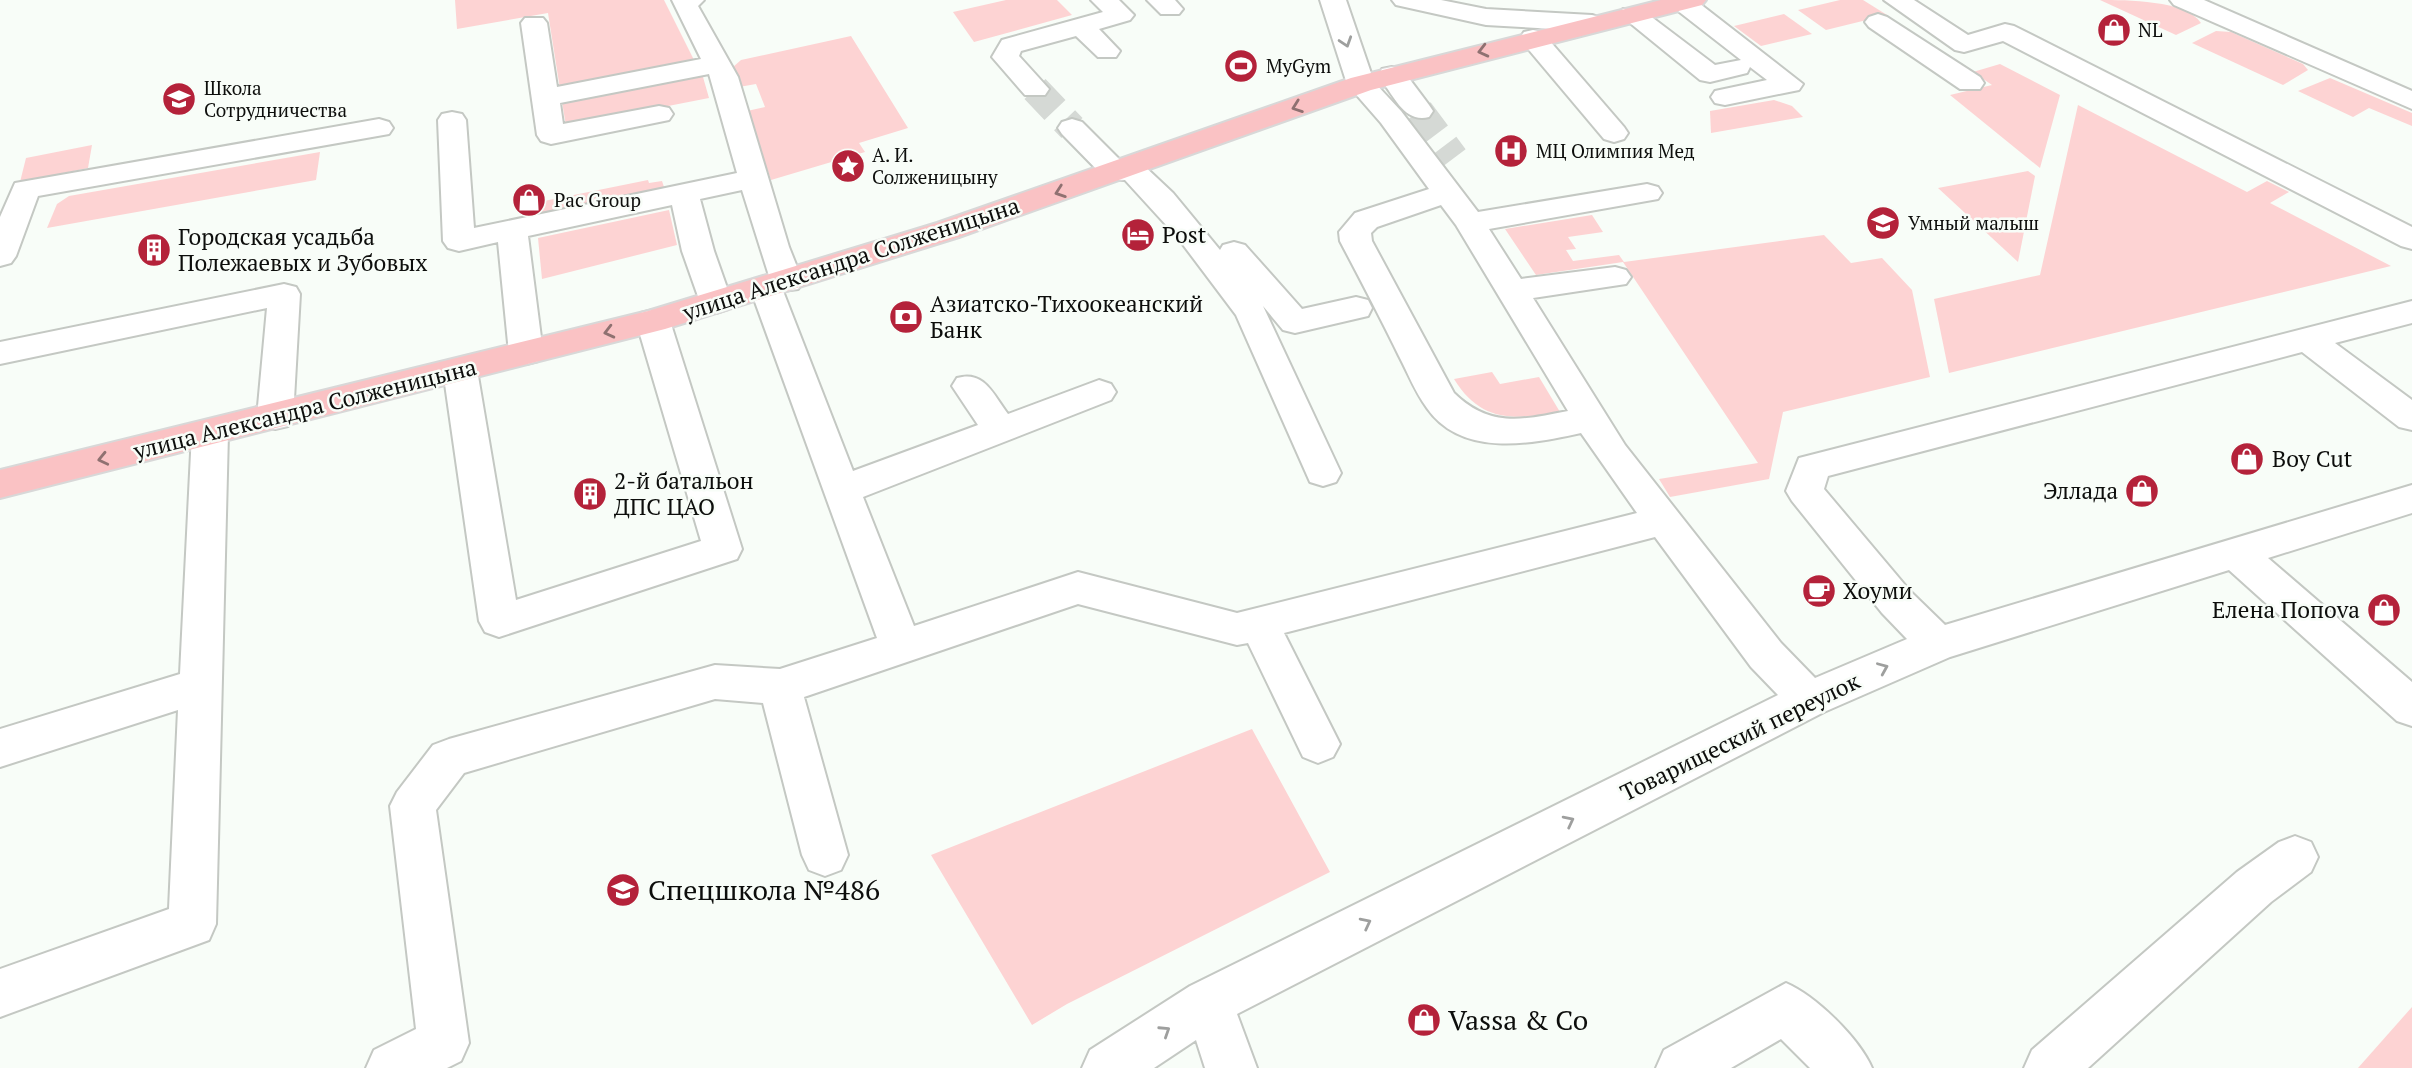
<svg xmlns="http://www.w3.org/2000/svg" width="2412" height="1068" font-family="'PT Serif',serif">
	<style>
		.green { fill: #fdd3d3 }
		.lines { fill: none; stroke-linecap: round; stroke-linejoin: round }
		.minor-tunnel { stroke: #d5d9d5; stroke-width: 29; stroke-dasharray: 29 14; stroke-linecap: butt }
		.minor-casing { stroke: #c4c8c3; stroke-width: 4 }
		.major-casing { stroke: #d8d8d8; stroke-width: 4 }
		.minor { fill: #fff; fill-rule: evenodd }
		.major { fill: #fac2c4; fill-rule: evenodd }
		.oneway { stroke: #9e9f9e }
		.oneway2 { stroke: #8f7171 }
		.labels { text-anchor: middle; stroke-width: 5; stroke-linejoin: round; paint-order: stroke }
		.far-poi-label { font-size: 19px; fill: #0d0e0c; stroke: #f8fdf8; text-anchor: start }
		.poi-label { font-size: 23px; fill: #0d0e0c; stroke: #f8fdf8; text-anchor: start }
		.street-label { font-size: 23px; fill: #0d0e0c; stroke: #f8fdf8 }
		.near-poi-label { font-size: 28px; fill: #0d0e0c; stroke: #f8fdf8; text-anchor: start }
	</style>
	<rect width="100%" height="100%" fill="#f8fdf8"/>
	<g class="green">
		<polygon points="455,0 664,0 694,60 690,64 560,89 548,13 457,29"/>
		<polygon points="1006,0 1057,0 1072,15 974,42 953,12"/>
		<polygon points="1840,0 1863,0 1887,15 1826,30 1798,10"/>
		<path d="M 2100,0 C 2126,0 2186,0 2201,23 L 2176,35 Z"/>
		<polygon points="1784,14 1812,34 1761,46 1734,26"/>
		<polygon points="2216,31 2231,32 2303,64 2308,70 2283,85 2192,43"/>
		<polygon points="851,36 908,128 859,143 865,152 771,180 747,111 765,107 756,84 739,87 733,67 741,60"/>
		<polygon points="2000,64 2060,95 2040,168 1950,95 1992,85 1973,72"/>
		<polygon points="696,76 703,77 709,98 566,126 562,102"/>
		<polygon points="2330,78 2412,113 2412,126 2369,108 2353,117 2298,91"/>
		<polygon points="1774,100 1792,106 1803,117 1711,133 1710,111"/>
		<polygon points="2078,105 2247,192 2267,181 2289,192 2270,203 2391,266 1949,373 1934,299 2040,275"/>
		<polygon points="92,145 88,168 20,182 26,158"/>
		<polygon points="320,152 316,180 47,228 57,204 69,196"/>
		<polygon points="2028,171 2035,176 2018,262 1938,188"/>
		<polygon points="648,180 649,183 662,181 664,187 535,214 534,208 544,206 544,201"/>
		<polygon points="669,210 677,245 542,279 538,238"/>
		<polygon points="1592,215 1603,232 1568,237 1576,249 1566,250 1573,261 1619,255 1624,262 1824,235 1851,263 1882,258 1912,290 1930,377 1783,412 1769,479 1670,497 1659,479 1758,463 1623,262 1536,275 1505,229"/>
		<path d="M 1492,372 L 1500,384 L 1539,377 L 1560,412 C 1515,420 1481,423 1454,379 Z"/>
		<polygon points="1252,729 1330,872 1067,1004 1032,1025 931,855"/>
		<polygon points="2412,1007 2412,1068 2358,1068"/>
	</g>
	<g class="lines">
		<g class="minor-tunnel">
			<polyline points="1035,89 1072,128"/>
			<polyline points="1419,111 1454,158"/>
		</g>
		<g class="minor-casing">
			<g id="minor">
				<path d="M 672,0 L 704,0 L 698,6 L 738,77 L 789,247 L 803,282 L 798,289 L 783,291 L 853,471 L 978,425 L 952,386 L 957,378 C 984,370 993,394 1008,414 L 1099,380 L 1111,384 L 1116,392 L 1111,400 L 863,497 L 914,626 L 1078,572 L 1237,613 L 1637,513 L 1581,433 C 1531,444 1462,458 1427,408 C 1415,392 1408,373 1399,356 C 1380,317 1360,279 1340,241 L 1339,232 L 1355,213 L 1429,189 L 1381,123 L 1347,84 L 1320,0 L 1346,0 L 1374,82 L 1401,111 L 1478,212 L 1647,184 L 1658,187 L 1662,193 L 1658,199 L 1489,229 L 1521,279 L 1615,267 L 1626,270 L 1631,277 L 1626,284 L 1533,298 L 1625,445 L 1781,643 L 1815,678 L 1907,639 L 1882,613 L 1792,501 L 1786,491 L 1799,458 L 2412,301 L 2412,323 L 2335,343 L 2412,400 L 2412,430 L 2399,427 L 2302,352 L 1828,476 L 1824,489 L 1910,591 L 1945,625 L 2412,485 L 2412,513 L 2268,558 L 2412,682 L 2412,726 L 2397,721 L 2229,570 L 1950,657 L 1824,712 L 1237,1014 L 1257,1068 L 1205,1068 L 1196,1040 L 1154,1068 L 1082,1068 L 1090,1050 L 1190,986 L 1778,695 L 1751,667 L 1655,537 L 1284,633 L 1340,744 L 1333,757 L 1318,763 L 1303,757 L 1248,643 L 1237,645 L 1078,604 L 804,697 L 848,855 L 841,870 L 825,876 L 809,870 L 802,855 L 763,703 L 715,699 L 464,773 L 436,810 L 469,1043 L 461,1061 L 447,1068 L 366,1068 L 374,1050 L 416,1029 L 390,806 L 397,792 L 433,745 L 449,739 L 715,665 L 780,669 L 877,638 L 750,288 L 755,281 L 770,279 L 742,190 L 700,199 L 714,251 L 732,302 L 728,309 L 716,313 L 704,309 L 700,302 L 682,251 L 672,205 L 528,236 L 543,353 L 538,361 L 526,364 L 514,361 L 509,353 L 498,242 L 459,251 L 448,248 L 443,241 L 438,120 L 442,114 L 452,112 L 462,114 L 466,120 L 474,228 L 737,173 L 709,74 L 560,103 L 563,124 L 659,106 L 669,108 L 673,114 L 669,120 L 551,144 L 541,141 L 537,135 L 521,23 L 525,18 L 543,18 L 547,23 L 557,87 L 701,59 ZM 1441,205 L 1456,225 L 1568,411 C 1522,420 1490,428 1454,393 L 1372,241 L 1371,233 L 1377,227 Z"/>
				<polygon points="1091,0 1119,0 1134,15 1130,20 1099,29 1120,51 1116,57 1098,57 1076,36 1021,51 1019,56 1049,89 1045,95 1025,95 992,57 1002,40 1103,12"/>
				<polygon points="1147,0 1175,0 1183,9 1179,14 1161,14"/>
				<polygon points="1392,0 1441,0 1486,9 1592,15 1601,18 1605,23 1601,28 1592,31 1486,25 1396,5"/>
				<polygon points="1671,0 1695,0 1803,84 1799,90 1789,92 1725,105 1715,103 1711,97 1715,91 1767,80 1750,67 1747,73 1710,82 1700,80 1619,14 1623,9 1641,9 1715,65 1741,60 1673,7"/>
				<polygon points="1884,0 1914,0 1968,35 2005,24 2014,26 2412,227 2412,249 2401,246 2003,41 1964,52 1955,50"/>
				<polygon points="2170,0 2204,0 2412,91 2412,109 2174,5"/>
				<polygon points="1878,14 1887,17 1980,77 1984,83 1980,89 1960,89 1869,27 1865,22 1869,17"/>
				<polygon points="1533,30 1542,32 1624,127 1628,133 1624,139 1614,142 1604,139 1524,44 1520,38 1524,32"/>
				<path d="M 1392,67 L 1402,69 L 1429,105 L 1433,111 L 1429,117 C 1405,123 1395,98 1382,81 L 1378,75 L 1382,69 Z"/>
				<polygon points="379,119 389,122 393,128 389,134 38,196 16,256 11,263 0,266 0,217 15,183"/>
				<polygon points="1072,119 1082,122 1121,161 1140,162 1173,193 1220,250 1223,245 1234,242 1245,245 1302,309 1356,297 1368,300 1372,308 1368,316 1295,333 1283,330 1263,306 1341,473 1336,482 1323,486 1310,482 1236,315 1178,238 1125,180 1106,179 1062,134 1058,128 1062,122"/>
				<polygon points="284,284 296,287 300,294 293,417 288,426 275,429 262,426 257,417 267,308 0,364 0,342"/>
				<polygon points="653,310 665,313 670,321 742,549 737,559 499,637 485,632 479,621 443,370 448,362 460,358 472,362 477,370 516,600 701,541 636,321 641,313"/>
				<polygon points="210,420 223,424 228,433 216,924 209,940 0,1017 0,969 169,909 178,710 0,767 0,729 180,674 192,433 197,424"/>
				<polygon points="2295,836 2311,842 2318,857 2311,872 2271,902 2088,1068 2024,1068 2032,1050 2237,872 2279,842"/>
				<path d="M 1786,983 C 1816,996 1859,1038 1872,1068 L 1810,1068 L 1781,1039 L 1731,1068 L 1656,1068 L 1664,1050 Z"/>
			</g>
		</g>
		<g class="major-casing">
			<polygon id="major" points="1661,0 1706,0 1702,5 1371,90 959,237 665,329 0,498 0,470 648,311 937,223 1351,78"/>
		</g>
		<use href="#minor" class="minor"/>
		<use href="#major" class="major"/>
	</g>
	<defs><path id="oneway-chevron" d="M-2-3.5L2.5 0L-2 3.5" fill="none" stroke-width="1.6" stroke-linecap="round" stroke-linejoin="round" transform="scale(1.75)"/></defs>
	<g class="oneway">
		<use href="#oneway-chevron" transform="translate(1346 42) rotate(72)"/>
		<use href="#oneway-chevron" transform="translate(1883 668) rotate(-23)"/>
		<use href="#oneway-chevron" transform="translate(1569 821) rotate(-27)"/>
		<use href="#oneway-chevron" transform="translate(1366 923) rotate(-27)"/>
		<use href="#oneway-chevron" transform="translate(1165 1031) rotate(-33)"/>
	</g>
	<g class="oneway2">
		<use href="#oneway-chevron" transform="translate(1483 51) rotate(166)"/>
		<use href="#oneway-chevron" transform="translate(1297 107) rotate(160)"/>
		<use href="#oneway-chevron" transform="translate(1060 192) rotate(161)"/>
		<use href="#oneway-chevron" transform="translate(609 332) rotate(166)"/>
		<use href="#oneway-chevron" transform="translate(103 459) rotate(167)"/>
	</g>
	<defs>
		<g id="shop-disc" transform="scale(1.75)"><circle r="9.5" fill="#b4223a" stroke="#f8fdf8"/><path d="M-5-2.5h2.3a2.7 3.5 0 0 1 5.4 0H5L5.5 6h-11ZM-1.5-2.5h3a1.5 2.3 0 0 0-3 0Z" fill="#fff"/></g>
		<g id="stadium-disc" transform="scale(1.75)"><circle r="9.5" fill="#b4223a" stroke="#f8fdf8"/><path d="M0-5a6.5 5 0 1 0 0 10a6.5 5 0 1 0 0-10ZM-3.5-1.8h7v3.6h-7Z" fill="#fff"/></g>
		<g id="school-disc" transform="scale(1.75)"><circle r="9.5" fill="#b4223a" stroke="#f8fdf8"/><path d="M0-5L7-2L0 1L-7-2ZM-4 1L0 2.5L4 1V4Q0 6-4 4Z" fill="#fff"/></g>
		<g id="hospital-disc" transform="scale(1.75)"><circle r="9.5" fill="#b4223a" stroke="#f8fdf8"/><path d="M-5-5h3v3.5h4V-5h3V5h-3V1.5h-4V5h-3Z" fill="#fff"/></g>
		<g id="sight-disc" transform="scale(1.75)"><circle r="9.5" fill="#b4223a" stroke="#f8fdf8"/><path d="M0-6L1.8-2.2L6-1.7L2.9 1.2L3.7 5.4L0 3.3L-3.7 5.4L-2.9 1.2L-6-1.7L-1.8-2.2Z" fill="#fff"/></g>
		<g id="hotel-disc" transform="scale(1.75)"><circle r="9.5" fill="#b4223a" stroke="#f8fdf8"/><path d="M-6-4.5h1.5V1H6V5H4.5V3h-9V5H-6ZM-4 0a1.8 1.8 0 1 1 3.6 0ZM.5 0V-2.5h3Q6-2.5 6 0Z" fill="#fff"/></g>
		<g id="building-disc" transform="scale(1.75)"><circle r="9.5" fill="#b4223a" stroke="#f8fdf8"/><path d="M-4-6H4V6H1V3H-1V6H-4ZM-2.5-4.3h1.7v1.8h-1.7ZM.8-4.3h1.7v1.8H.8ZM-2.5-1h1.7V.8h-1.7ZM.8-1h1.7V.8H.8Z" fill="#fff"/></g>
		<g id="bank-disc" transform="scale(1.75)"><circle r="9.5" fill="#b4223a" stroke="#f8fdf8"/><path d="M-6-4H6V4H-6ZM0-2.3a2.3 2.3 0 1 0 0 4.6a2.3 2.3 0 1 0 0-4.6Z" fill="#fff"/></g>
		<g id="cafe-disc" transform="scale(1.75)"><circle r="9.5" fill="#b4223a" stroke="#f8fdf8"/><path d="M-5.5-4.5H6V0H3Q3 3.5 0 3.5H-2.5Q-5.5 3.5-5.5 0ZM3-3.2v2h1.7v-2ZM-6 4.5H4V6H-6Z" fill="#fff"/></g>
	</defs>
	<g fill-rule="evenodd">
		<use href="#shop-disc" x="2114" y="30"/>
		<use href="#stadium-disc" x="1241" y="66"/>
		<use href="#school-disc" x="179" y="99"/>
		<use href="#hospital-disc" x="1511" y="151"/>
		<use href="#sight-disc" x="848" y="166"/>
		<use href="#shop-disc" x="529" y="200"/>
		<use href="#school-disc" x="1883" y="223"/>
		<use href="#hotel-disc" x="1138" y="235"/>
		<use href="#building-disc" x="154" y="250"/>
		<use href="#bank-disc" x="906" y="317"/>
		<use href="#shop-disc" x="2247" y="459"/>
		<use href="#shop-disc" x="2142" y="491"/>
		<use href="#building-disc" x="590" y="494"/>
		<use href="#cafe-disc" x="1819" y="591"/>
		<use href="#shop-disc" x="2384" y="610"/>
		<use href="#school-disc" x="623" y="890"/>
		<use href="#shop-disc" x="1424" y="1020"/>
	</g>
	<g class="labels">
		<g class="far-poi-label">
			<text x="2138" y="37">NL</text>
			<text x="1266" y="73">MyGym</text>
			<text x="204" y="95">Школа<tspan x="204" dy="22">Сотрудничества</tspan></text>
			<text x="1536" y="158">МЦ Олимпия Мед</text>
			<text x="872" y="162">А. И.<tspan x="872" dy="22">Солженицыну</tspan></text>
			<text x="554" y="207">Pac Group</text>
			<text x="1908" y="230">Умный малыш</text>
		</g>
		<g class="poi-label">
			<text x="1162" y="243">Post</text>
			<text x="178" y="245">Городская усадьба<tspan x="178" dy="26">Полежаевых и Зубовых</tspan></text>
			<text x="930" y="312">Азиатско-Тихоокеанский<tspan x="930" dy="26">Банк</tspan></text>
			<text x="2272" y="467">Boy Cut</text>
			<text x="614" y="489">2-й батальон<tspan x="614" dy="26">ДПС ЦАО</tspan></text>
			<text x="2118" y="499" text-anchor="end">Эллада</text>
			<text x="1843" y="599">Хоуми</text>
			<text x="2360" y="618" text-anchor="end">Елена Попоva</text>
		</g>
		<g class="street-label">
			<text transform="translate(851 259) rotate(-18)" y="8">улица Александра Солженицына</text>
			<text transform="translate(305 409) rotate(-14)" y="8">улица Александра Солженицына</text>
			<text transform="translate(1740 737) rotate(-26)" y="8">Товарищеский переулок</text>
		</g>
		<g class="near-poi-label">
			<text x="648" y="900">Спецшкола №486</text>
			<text x="1448" y="1030">Vassa &amp; Co</text>
		</g>
	</g>
</svg>
